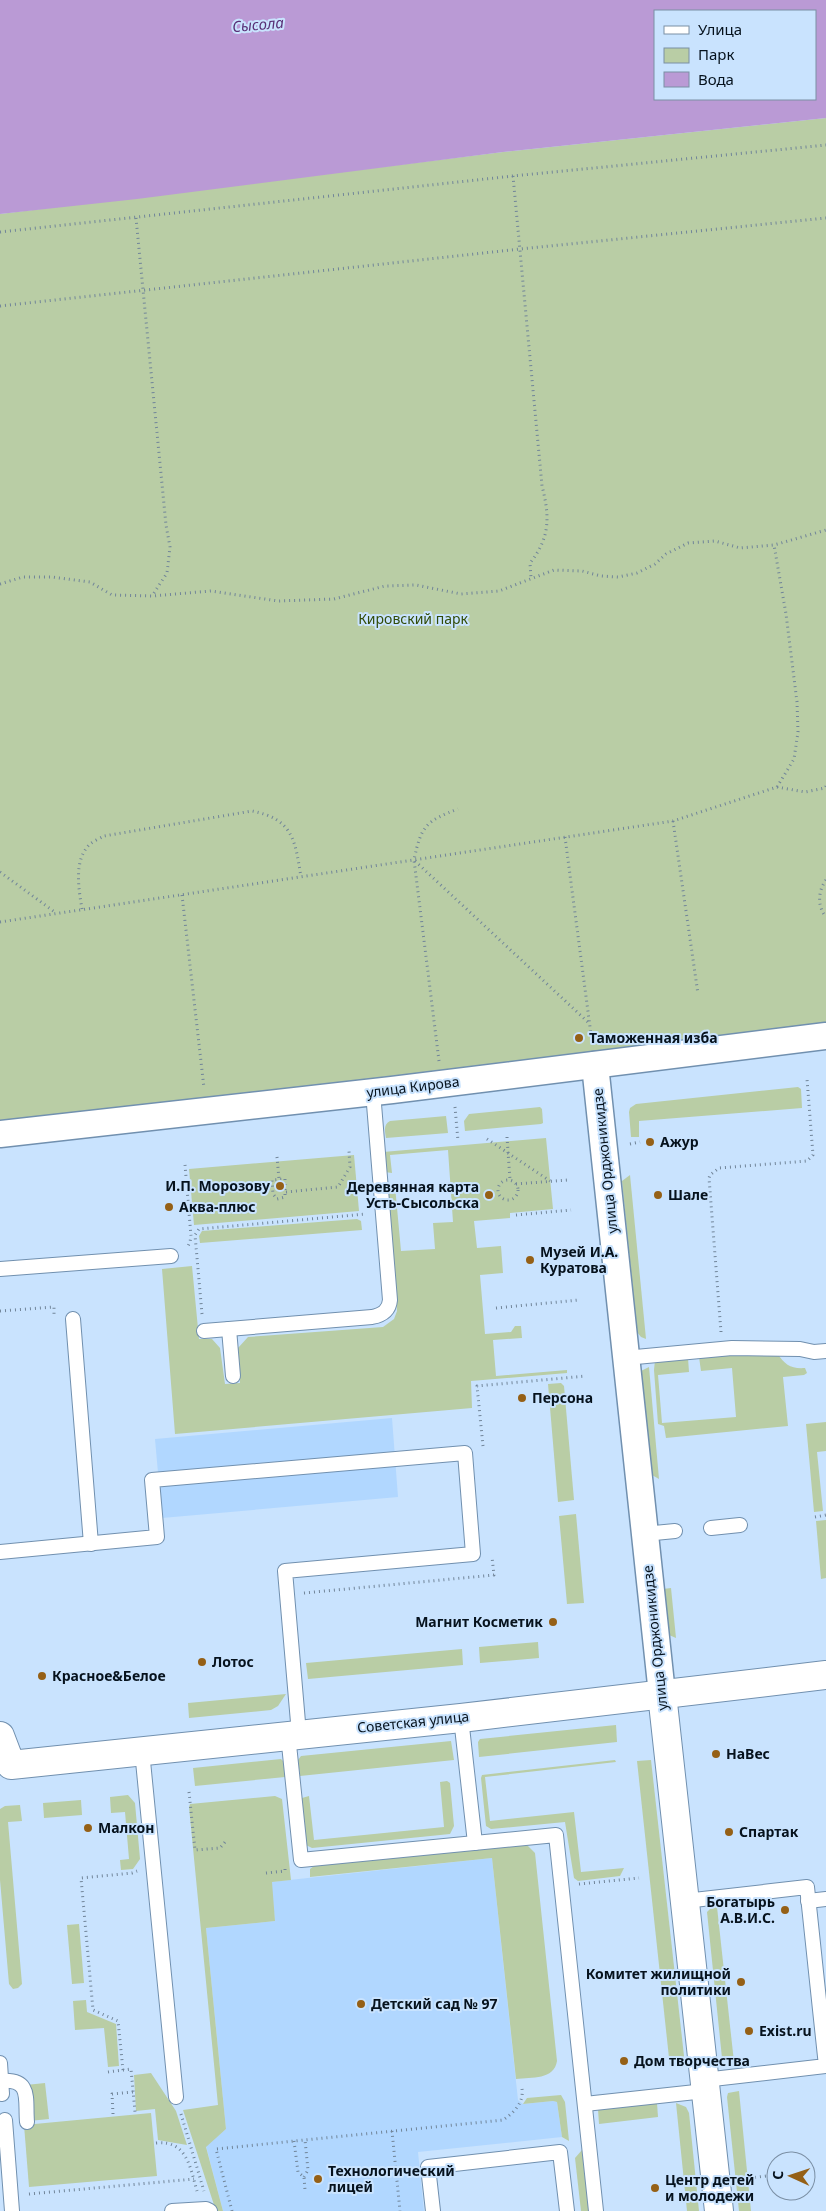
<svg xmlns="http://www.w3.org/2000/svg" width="826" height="2211" font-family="'Noto Sans',sans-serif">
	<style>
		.built { fill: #b1d7ff }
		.green { fill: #b9cda5 }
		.water { fill: #ba9ad5; fill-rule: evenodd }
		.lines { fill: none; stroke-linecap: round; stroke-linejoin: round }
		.lane-casing { stroke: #7190af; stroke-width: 16 }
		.street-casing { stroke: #7190af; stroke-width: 29 }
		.secondary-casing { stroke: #7190af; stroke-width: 30 }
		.path { stroke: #718599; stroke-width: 3; stroke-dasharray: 1 4; stroke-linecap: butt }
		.lane { stroke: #fff; stroke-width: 14 }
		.street { stroke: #fff; stroke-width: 26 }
		.secondary { stroke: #fff; stroke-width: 28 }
		.poi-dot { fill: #956016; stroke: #c9e3fe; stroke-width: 2 }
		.labels { text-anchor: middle; stroke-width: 4; stroke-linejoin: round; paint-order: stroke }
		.park-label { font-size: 14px; fill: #314b07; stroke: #c9e3fe }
		.poi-label { font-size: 14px; font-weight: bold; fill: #06121d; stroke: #c9e3fe; text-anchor: start }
		.street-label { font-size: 14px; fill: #06121d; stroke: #c9e3fe }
		.water-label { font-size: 15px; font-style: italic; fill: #582f75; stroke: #c9e3fe }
	</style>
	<rect width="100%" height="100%" fill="#c9e3fe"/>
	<g class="built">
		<polygon points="392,1418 398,1497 162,1518 155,1439"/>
		<polygon points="492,1858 518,2100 523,2104 553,2101 557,2102 562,2137 418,2152 424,2211 223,2211 206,2146 226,2129 206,1928 275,1921 271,1882"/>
	</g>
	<g class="green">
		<polygon points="826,118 826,1023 391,1076 0,1121 0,214 503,152"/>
		<polygon points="798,1087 801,1089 802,1108 639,1121 639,1137 631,1137 629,1112 630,1108 636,1104"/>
		<polygon points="540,1107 542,1109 543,1123 541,1124 465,1131 464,1121 469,1114"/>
		<path d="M 446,1116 L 448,1133 L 386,1138 C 385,1131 383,1125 390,1121 Z"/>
		<polygon points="546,1138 553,1209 510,1213 510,1218 474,1221 477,1248 501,1246 503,1273 480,1275 485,1334 511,1332 515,1326 521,1326 522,1338 493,1340 496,1376 567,1370 567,1373 471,1381 472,1408 175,1434 162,1269 192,1266 199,1339 212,1339 220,1348 225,1384 240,1383 238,1348 248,1337 383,1327 394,1319 397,1311 386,1187 395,1186 401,1251 435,1249 433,1223 453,1222 448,1150 390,1155 392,1173 385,1172 383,1152"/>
		<polygon points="354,1155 359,1211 194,1225 189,1169"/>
		<polygon points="630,1175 646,1339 641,1337 637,1332 622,1181"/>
		<polygon points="357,1219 361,1221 362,1230 200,1243 199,1236 202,1231"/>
		<path d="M 777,1353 C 785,1365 791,1369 805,1368 L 807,1373 L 804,1375 L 783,1377 L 788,1426 L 666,1438 L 664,1426 L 658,1424 L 654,1370 L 655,1360 L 688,1358 L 689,1372 L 658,1375 L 662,1423 L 736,1417 L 732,1368 L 701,1371 L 699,1357 L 701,1354 Z"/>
		<polygon points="649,1367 659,1479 652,1475 641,1371"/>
		<polygon points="561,1383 564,1386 574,1500 558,1502 548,1384"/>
		<polygon points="826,1422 826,1451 817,1452 823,1511 814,1512 806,1424"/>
		<polygon points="576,1514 584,1603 567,1604 559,1516"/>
		<polygon points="826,1520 826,1578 821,1579 816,1521"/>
		<polygon points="671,1588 676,1638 669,1635 663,1589"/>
		<polygon points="538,1642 539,1658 480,1663 479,1647"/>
		<polygon points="462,1649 463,1665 308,1679 306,1663"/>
		<polygon points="286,1694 278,1706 271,1710 189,1718 188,1703"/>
		<polygon points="616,1725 617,1742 479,1757 478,1742 480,1739"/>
		<polygon points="451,1741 454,1760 300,1776 298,1760 301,1756"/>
		<polygon points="281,1759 287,1765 287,1775 285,1777 195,1786 193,1768"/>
		<polygon points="615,1760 616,1762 485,1777 490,1821 574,1812 581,1872 624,1868 620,1876 578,1881 574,1878 565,1822 491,1829 486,1826 481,1778 482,1775"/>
		<polygon points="651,1760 684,2056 678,2065 670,2067 637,1761"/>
		<polygon points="447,1781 450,1783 454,1826 450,1834 312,1848 306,1845 302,1798 309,1796 314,1840 444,1827 440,1782"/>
		<polygon points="128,1795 135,1803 140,1859 133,1869 121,1870 120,1860 129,1859 125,1812 111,1813 110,1797"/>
		<polygon points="275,1796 282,1799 291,1880 272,1882 275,1921 206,1928 226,2129 206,2147 223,2211 216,2211 183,2110 218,2105 189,1807 190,1804"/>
		<polygon points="81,1800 82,1815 44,1818 43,1803"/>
		<polygon points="20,1805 22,1821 8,1822 22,1984 18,1988 13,1989 9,1984 0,1880 0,1809 5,1806"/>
		<path d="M 527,1845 L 535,1853 L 557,2061 C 554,2080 532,2077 516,2079 L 492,1858 L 310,1877 L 310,1869 L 314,1866 Z"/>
		<polygon points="717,1907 734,2062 724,2061 722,2058 707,1912 711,1908"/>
		<polygon points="79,1924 84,1983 72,1984 67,1925"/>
		<polygon points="86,2000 87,2012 116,2024 119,2066 108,2067 104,2028 75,2030 73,2001"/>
		<polygon points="151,2073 176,2111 187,2145 158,2140 155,2109 136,2111 134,2075"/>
		<polygon points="45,2083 49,2119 29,2121 26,2085"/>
		<polygon points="739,2091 751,2211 739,2211 727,2097 728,2093"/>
		<polygon points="561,2095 565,2102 569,2141 562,2137 557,2102 553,2101 523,2104 527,2098"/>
		<polygon points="657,2103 658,2117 599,2124 598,2109"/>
		<polygon points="676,2103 686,2107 689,2113 699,2211 687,2211"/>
		<polygon points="151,2113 157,2176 29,2187 24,2125"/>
		<polygon points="582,2150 589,2211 581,2211 575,2158"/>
	</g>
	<path class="water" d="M 0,0 L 826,0 L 826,118 L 503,152 L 137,199 L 0,214 ZM 655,11 L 815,11 L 815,99 L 655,99 Z"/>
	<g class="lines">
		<g class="lane-casing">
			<g id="lane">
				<polyline points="0,1269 171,1256"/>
				<polyline points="73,1319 91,1544"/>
				<polyline points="229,1329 233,1376"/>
				<path d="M 204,1331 L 372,1317 C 382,1315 389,1311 390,1300 L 373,1092"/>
				<polyline points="625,1358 732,1348 800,1349 814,1352 826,1351"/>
				<polyline points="711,1528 740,1525"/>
				<polyline points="644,1534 675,1531"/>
				<polyline points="0,1552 157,1537 152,1480 465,1453 473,1554 285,1571 299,1734"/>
				<polyline points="461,1718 475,1843"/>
				<polyline points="288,1735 301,1860 556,1835 596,2211"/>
				<polyline points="142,1751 176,2097"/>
				<polyline points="685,1901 807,1887 826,2066 704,2080"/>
				<polyline points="808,1901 826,1899"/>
				<polyline points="0,2063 2,2094"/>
				<path d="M 2,2081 C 32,2079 25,2099 27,2122"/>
				<polyline points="585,2104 705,2091"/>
				<polyline points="5,2120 12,2211"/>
				<polyline points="172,2211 206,2209 210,2211"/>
				<polyline points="433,2211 428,2167 560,2152 567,2211"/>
			</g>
		</g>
		<g class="street-casing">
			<g id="street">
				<polyline points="595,1065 662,1694"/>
				<polyline points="0,1134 392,1090 826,1036"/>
			</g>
		</g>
		<g class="secondary-casing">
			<g id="secondary">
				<polyline points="662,1694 719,2211"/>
				<polyline points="0,1736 11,1765 461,1718 826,1675"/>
			</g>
		</g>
		<g class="path">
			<path d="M 513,176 L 542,486 C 550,517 550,538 530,563 L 531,578"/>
			<polyline points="136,218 166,525 170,547 167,573 152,596"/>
			<polyline points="0,232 513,176 826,145"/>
			<polyline points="0,306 520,249 826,218"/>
			<polyline points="0,584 23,577 52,577 90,582 112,595 152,596 211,591 278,601 334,599 385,586 416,585 461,594 499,591 554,570 582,571 601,576 618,577 637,573 655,564 666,554 688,543 715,541 740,548 774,545 826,530"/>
			<polyline points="777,787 805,792 825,788 826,786"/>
			<polyline points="673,821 698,994"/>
			<polyline points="565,837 592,1042"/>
			<polyline points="415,861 590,1024"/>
			<polyline points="0,872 56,913"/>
			<path d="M 826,880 C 818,891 817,906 826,917"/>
			<polyline points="182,895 204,1088"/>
			<path d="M 82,909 C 79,890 73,860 90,844 C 94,841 100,838 104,836 L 252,811 C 293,819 295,840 301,877"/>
			<polyline points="0,922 673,821 777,787 794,759 798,732 797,702 786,614 774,545"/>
			<path d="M 439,1061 L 414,860 C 421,826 426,821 458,809"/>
			<polyline points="455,1107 458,1141"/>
			<polyline points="507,1137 510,1180"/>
			<polyline points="487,1139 550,1181"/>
			<polyline points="630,1144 640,1142"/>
			<polyline points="277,1157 279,1179"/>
			<polyline points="185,1165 191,1236 190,1242 187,1248"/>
			<polygon points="285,1179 285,1197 277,1199 273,1194 272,1180"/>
			<circle cx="508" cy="1190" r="10"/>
			<polyline points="516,1184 568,1180"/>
			<polyline points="286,1192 338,1187 350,1167 349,1151"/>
			<polyline points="516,1215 571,1210"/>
			<polyline points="496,1308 579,1300"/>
			<polyline points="0,1311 54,1307 54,1315"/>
			<polyline points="202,1314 195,1235 199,1229 366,1214"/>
			<polyline points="721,1332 709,1178 710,1175 719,1168 807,1161 813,1155 807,1079"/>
			<polyline points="483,1446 477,1386 586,1376"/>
			<polyline points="815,1517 826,1515"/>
			<polyline points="304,1593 494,1575 492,1557"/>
			<polyline points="189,1792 195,1850 220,1848 225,1842"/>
			<polyline points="266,1873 285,1871 285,1868"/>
			<polyline points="579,1884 639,1878"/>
			<polyline points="123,2070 118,2021 93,2010 81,1878 132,1873 137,1871"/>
			<polyline points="108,2072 131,2069 135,2112"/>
			<polyline points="113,2114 112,2094 133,2092"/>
			<polyline points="181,2114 204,2191"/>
			<polyline points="392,2131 400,2211"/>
			<polyline points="294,2141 298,2172 304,2177 305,2190"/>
			<path d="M 156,2143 C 187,2140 190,2167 197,2191"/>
			<polyline points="304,2177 308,2170 305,2140"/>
			<polyline points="750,2178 766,2176"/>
			<polyline points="29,2194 194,2179"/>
			<path d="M 232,2211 L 216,2149 L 503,2120 C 514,2113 524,2102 522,2089"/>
		</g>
		<use href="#lane" class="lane"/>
		<use href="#street" class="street"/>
		<use href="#secondary" class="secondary"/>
	</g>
	<g class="poi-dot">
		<circle cx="579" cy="1038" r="5"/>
		<circle cx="650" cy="1142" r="5"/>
		<circle cx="280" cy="1186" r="5"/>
		<circle cx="489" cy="1195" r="5"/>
		<circle cx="658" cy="1195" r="5"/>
		<circle cx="169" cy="1207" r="5"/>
		<circle cx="530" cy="1260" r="5"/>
		<circle cx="522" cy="1398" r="5"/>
		<circle cx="553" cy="1622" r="5"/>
		<circle cx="202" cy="1662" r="5"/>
		<circle cx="42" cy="1676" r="5"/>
		<circle cx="716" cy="1754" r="5"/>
		<circle cx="88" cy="1828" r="5"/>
		<circle cx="729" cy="1832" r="5"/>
		<circle cx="785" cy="1910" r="5"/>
		<circle cx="741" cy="1982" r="5"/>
		<circle cx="361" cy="2004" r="5"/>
		<circle cx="749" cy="2031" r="5"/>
		<circle cx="624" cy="2061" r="5"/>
		<circle cx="318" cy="2179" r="5"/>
		<circle cx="655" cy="2188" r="5"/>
	</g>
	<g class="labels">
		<g class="park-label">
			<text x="413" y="624">Кировский парк</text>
		</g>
		<g class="poi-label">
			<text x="589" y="1043">Таможенная изба</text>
			<text x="660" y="1147">Ажур</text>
			<text x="270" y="1191" text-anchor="end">И.П. Морозову</text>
			<text x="479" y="1192" text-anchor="end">Деревянная карта<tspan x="479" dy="16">Усть-Сысольска</tspan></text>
			<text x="668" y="1200">Шале</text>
			<text x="179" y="1212">Аква-плюс</text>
			<text x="540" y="1257">Музей И.А.<tspan x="540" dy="16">Куратова</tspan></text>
			<text x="532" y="1403">Персона</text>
			<text x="543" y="1627" text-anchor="end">Магнит Косметик</text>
			<text x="212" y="1667">Лотос</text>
			<text x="52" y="1681">Красное&amp;Белое</text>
			<text x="726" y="1759">НаВес</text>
			<text x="98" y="1833">Малкон</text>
			<text x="739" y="1837">Спартак</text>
			<text x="775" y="1907" text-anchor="end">Богатырь<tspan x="775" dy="16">А.В.И.С.</tspan></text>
			<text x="731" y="1979" text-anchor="end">Комитет жилищной<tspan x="731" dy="16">политики</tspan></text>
			<text x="371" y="2009">Детский сад № 97</text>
			<text x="759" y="2036">Exist.ru</text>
			<text x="634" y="2066">Дом творчества</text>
			<text x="328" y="2176">Технологический<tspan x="328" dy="16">лицей</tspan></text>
			<text x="665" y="2185">Центр детей<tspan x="665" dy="16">и молодежи</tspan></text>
		</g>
		<g class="street-label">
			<text transform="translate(413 1087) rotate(-7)" y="5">улица Кирова</text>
			<text transform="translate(605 1161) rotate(-96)" y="5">улица Орджоникидзе</text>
			<text transform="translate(655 1638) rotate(-96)" y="5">улица Орджоникидзе</text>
			<text transform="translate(413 1722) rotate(-6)" y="5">Советская улица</text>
		</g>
		<g class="water-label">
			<text transform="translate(258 25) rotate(-5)" y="5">Сысола</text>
		</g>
	</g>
	<rect x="654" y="10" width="162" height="90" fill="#c9e3fe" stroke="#7b8fa4"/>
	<rect x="664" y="26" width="25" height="8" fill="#ffffff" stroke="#7b8fa4"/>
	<text x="698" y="35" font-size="15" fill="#06121d">Улица</text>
	<rect x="664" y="48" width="25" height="15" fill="#b9cda5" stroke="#7b8fa4"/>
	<text x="698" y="60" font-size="15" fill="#06121d">Парк</text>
	<rect x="664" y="72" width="25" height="15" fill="#ba9ad5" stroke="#7b8fa4"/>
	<text x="698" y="85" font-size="15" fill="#06121d">Вода</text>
	<g transform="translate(791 2176) rotate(273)"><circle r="24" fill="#c9e3fe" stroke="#7b8fa4"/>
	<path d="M0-4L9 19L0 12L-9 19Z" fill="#956016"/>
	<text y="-8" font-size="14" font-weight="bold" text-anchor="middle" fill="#06121d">С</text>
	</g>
</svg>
